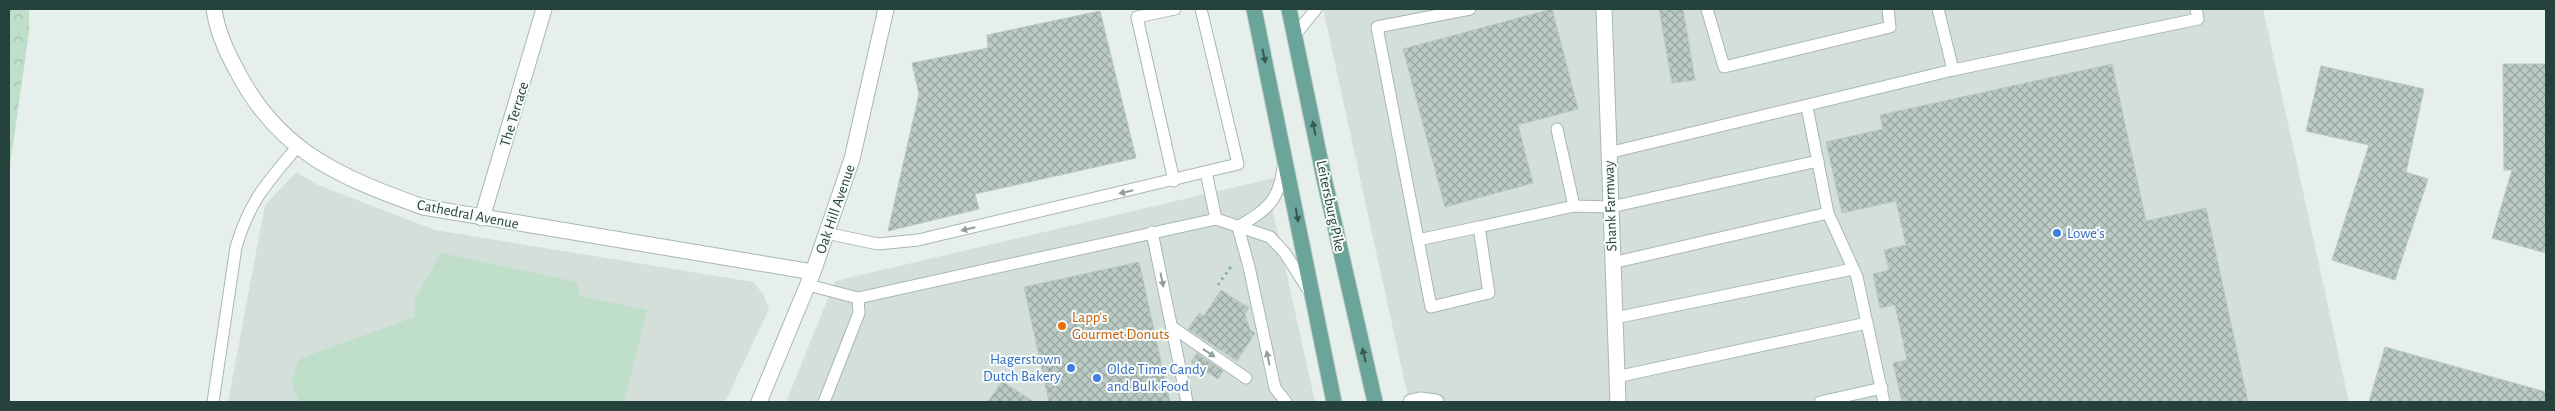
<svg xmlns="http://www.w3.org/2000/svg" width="2555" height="411" font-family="'Alegreya Sans',sans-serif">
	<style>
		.built { fill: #d4dfda }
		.forest { fill: url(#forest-crowns) }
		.green { fill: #bfdfca }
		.building { fill: url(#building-cross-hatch); stroke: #b8c9c3 }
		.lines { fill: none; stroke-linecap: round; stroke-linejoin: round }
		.service-casing { stroke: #a8b7b3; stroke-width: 13 }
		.minor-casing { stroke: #a8b7b3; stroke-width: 17 }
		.tertiary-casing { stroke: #a8b7b3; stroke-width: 17 }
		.primary-casing { stroke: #c2cac8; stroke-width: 17 }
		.path { stroke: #86b2a7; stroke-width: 3; stroke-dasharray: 2.5 4; stroke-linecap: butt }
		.service { stroke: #fff; stroke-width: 11 }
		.minor { stroke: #fff; stroke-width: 15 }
		.tertiary { stroke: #fff; stroke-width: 15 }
		.primary { stroke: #6ba498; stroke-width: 15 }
		.oneway { fill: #365a52 }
		.oneway2 { fill: #92a09d }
		.shop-dot { fill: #3f7fe0; stroke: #f7fbf9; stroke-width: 2 }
		.food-dot { fill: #e8710a; stroke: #f7fbf9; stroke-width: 2 }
		.labels { text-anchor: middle; stroke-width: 4; stroke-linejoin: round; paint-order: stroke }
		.street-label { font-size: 15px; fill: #24413b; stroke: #f7fbf9 }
		.shop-label { font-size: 15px; fill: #366cbe; stroke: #f7fbf9; text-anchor: start }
		.food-label { font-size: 15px; fill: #c56008; stroke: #f7fbf9; text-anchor: start }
	</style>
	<defs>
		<pattern id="forest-crowns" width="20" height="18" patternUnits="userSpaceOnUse" patternTransform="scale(1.25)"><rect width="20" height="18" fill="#bfdfca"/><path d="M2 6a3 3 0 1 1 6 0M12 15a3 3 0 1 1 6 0" fill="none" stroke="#a4c1ae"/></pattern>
		<pattern id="building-cross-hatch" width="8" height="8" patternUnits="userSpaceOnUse" patternTransform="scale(1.25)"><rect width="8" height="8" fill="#bbcac4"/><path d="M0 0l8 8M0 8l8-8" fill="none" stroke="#98a6a0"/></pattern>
	</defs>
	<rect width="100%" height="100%" fill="#e6efeb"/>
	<g class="built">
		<polygon points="1323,9 2263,9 2349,402 1409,402"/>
		<polygon points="296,172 318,185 435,230 753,282 763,294 769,309 725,402 228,402 265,205"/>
		<polygon points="1278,177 1270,198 1315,402 786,402 835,281"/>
	</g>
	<polygon class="forest" points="9,9 29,9 29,32 9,172"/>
	<polygon class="green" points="441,253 577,282 580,296 647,310 624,402 299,402 291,380 299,359 414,317 415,299"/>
	<g class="building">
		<polygon points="1552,9 1578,109 1518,125 1533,183 1445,207 1403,49"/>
		<polygon points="1659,9 1683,9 1695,80 1672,83"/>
		<polygon points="1100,11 1136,158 975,194 979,209 888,231 919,94 912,63 988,48 987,35"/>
		<polygon points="2112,64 2146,221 2206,208 2248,402 1902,402 1893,363 1907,360 1895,305 1880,308 1873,274 1889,270 1884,250 1906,245 1896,201 1842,213 1826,142 1883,129 1880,115"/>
		<polygon points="2503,64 2546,64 2546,253 2492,238 2512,170 2504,170"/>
		<polygon points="2321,66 2424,89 2406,172 2428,179 2395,280 2332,260 2369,145 2306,131"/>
		<polygon points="1139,262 1170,402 1049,402 1024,287"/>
		<polygon points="1221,290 1249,308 1245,314 1250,330 1255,333 1237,361 1188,329 1199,313 1204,316"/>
		<polygon points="2385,347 2546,392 2546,402 2369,402"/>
		<polygon points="1197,353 1223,371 1218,379 1191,362"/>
		<polygon points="1002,381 1034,402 988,402"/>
	</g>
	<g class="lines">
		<g class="service-casing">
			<g id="service">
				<polyline points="1470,9 1377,27 1431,307 1489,293 1479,227 1574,206 1611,207 1818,161"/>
				<polyline points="1707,9 1724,67 1890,27 1888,9"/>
				<polyline points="1938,9 1953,70"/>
				<polyline points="1295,35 1316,9"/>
				<polyline points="1807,107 1828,213 1857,277 1884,402"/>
				<polyline points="1557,129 1574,206"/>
				<polyline points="1608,153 1953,70 2198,19 2196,9"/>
				<polyline points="1206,172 1216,219"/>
				<polyline points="1174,181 1137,17 1175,9"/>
				<polyline points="1238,227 1249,267 1275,388 1286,402"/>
				<path d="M 1238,227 C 1267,209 1279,202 1283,167"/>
				<polyline points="1152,232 1187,402"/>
				<polyline points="826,233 878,244 918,240 1238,164 1201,9"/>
				<polyline points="1418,240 1479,227"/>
				<polyline points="1612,263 1828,213"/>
				<polyline points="808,285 858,298 1216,219 1270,237 1285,253 1309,291"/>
				<polyline points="1615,318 1853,269"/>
				<polyline points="1172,327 1246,378"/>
				<polyline points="1616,377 1867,323"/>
				<path d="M 213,402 L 236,247 C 250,200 267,183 297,147"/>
				<polyline points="824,402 859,313 858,298"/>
				<polyline points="1820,402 1882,388"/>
			</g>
		</g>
		<g class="minor-casing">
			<g id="minor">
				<path d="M 214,9 C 217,30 226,51 236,69 C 278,152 340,177 423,207 L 813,272"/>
				<polyline points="1604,9 1618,402"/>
				<polyline points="482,218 544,9"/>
				<polyline points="1411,402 1420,400 1436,402"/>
			</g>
		</g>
		<g class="tertiary-casing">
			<polyline id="tertiary" points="759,402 813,272 852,159 886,9"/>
		</g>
		<g class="primary-casing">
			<g id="primary">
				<polyline points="1254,9 1334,402"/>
				<polyline points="1289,9 1324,178 1375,402"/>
			</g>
		</g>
		<polyline class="path" points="1218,285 1232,265"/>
		<use href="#service" class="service"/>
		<use href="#minor" class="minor"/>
		<use href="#tertiary" class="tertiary"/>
		<use href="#primary" class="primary"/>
	</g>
	<defs><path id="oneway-solid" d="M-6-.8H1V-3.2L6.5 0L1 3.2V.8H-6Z" transform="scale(1.25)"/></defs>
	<g class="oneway">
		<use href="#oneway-solid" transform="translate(1264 56) rotate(78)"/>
		<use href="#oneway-solid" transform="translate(1314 128) rotate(-101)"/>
		<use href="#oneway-solid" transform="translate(1297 215) rotate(79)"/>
		<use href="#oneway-solid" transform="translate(1364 355) rotate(-103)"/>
	</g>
	<g class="oneway2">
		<use href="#oneway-solid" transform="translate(1126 192) rotate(167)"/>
		<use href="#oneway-solid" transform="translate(968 229) rotate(167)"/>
		<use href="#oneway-solid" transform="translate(1162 280) rotate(78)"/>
		<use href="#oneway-solid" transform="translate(1209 353) rotate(34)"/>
		<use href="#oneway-solid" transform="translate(1268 358) rotate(-102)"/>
	</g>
	<g class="shop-dot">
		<circle cx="2057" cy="233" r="5"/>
		<circle cx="1071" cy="368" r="5"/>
		<circle cx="1097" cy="378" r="5"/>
	</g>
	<circle class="food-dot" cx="1062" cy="326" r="5"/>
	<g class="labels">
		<g class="street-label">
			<text transform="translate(514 114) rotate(-73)" y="5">The Terrace</text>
			<text transform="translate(1331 206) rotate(78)" y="5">Leitersburg Pike</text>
			<text transform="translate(1610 206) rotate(-92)" y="5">Shank Farmway</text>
			<text transform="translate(835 209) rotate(-71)" y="5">Oak Hill Avenue</text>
			<text transform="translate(468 214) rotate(11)" y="5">Cathedral Avenue</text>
		</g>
		<g class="shop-label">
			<text x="2067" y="238">Lowe's</text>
			<text x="1061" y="364" text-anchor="end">Hagerstown<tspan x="1061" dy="17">Dutch Bakery</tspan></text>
			<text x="1107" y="374">Olde Time Candy<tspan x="1107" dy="17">and Bulk Food</tspan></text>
		</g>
		<g class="food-label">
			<text x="1072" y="322">Lapp's<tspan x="1072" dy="17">Gourmet Donuts</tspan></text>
		</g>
	</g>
	<rect width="2555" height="411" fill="none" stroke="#24413b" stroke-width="20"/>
</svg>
